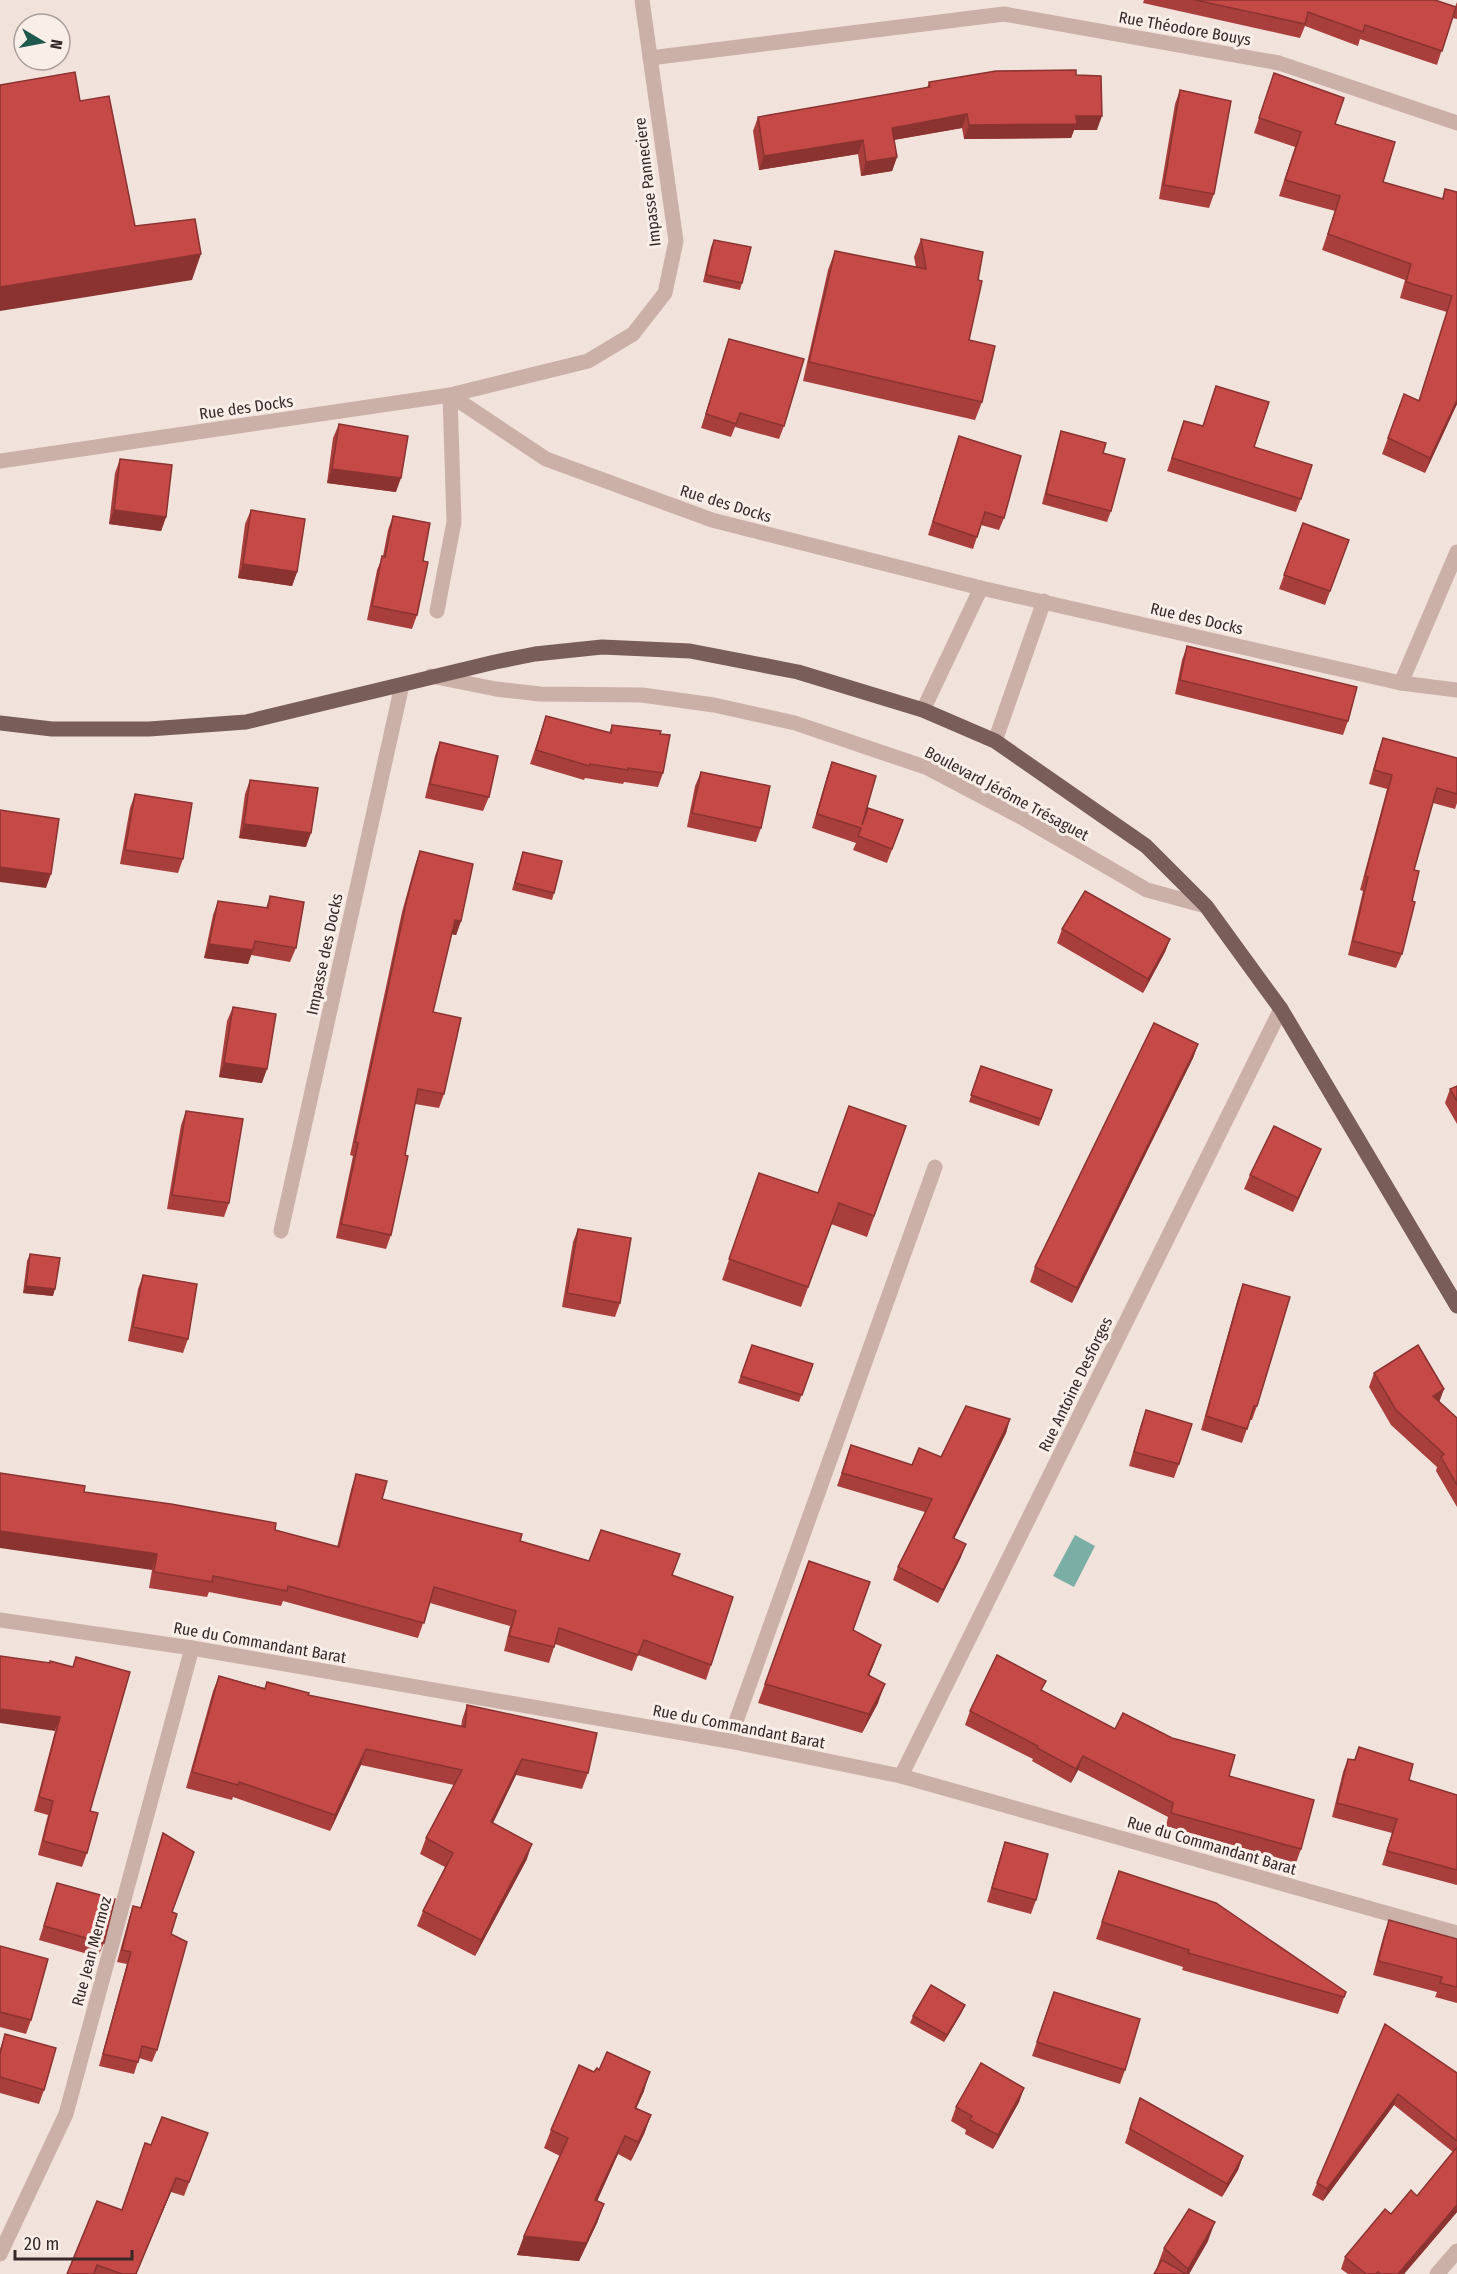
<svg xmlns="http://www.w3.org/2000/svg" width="1457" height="2274" font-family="'Fira Sans Condensed',sans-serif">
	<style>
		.water { fill: #7bafa5 }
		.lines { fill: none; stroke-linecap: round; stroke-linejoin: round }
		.minor { stroke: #cab0a7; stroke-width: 15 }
		.major { stroke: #785d59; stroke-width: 15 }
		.wall { fill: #a93f3c }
		.shaded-wall { fill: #8a3331 }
		.building { fill: #c54946; stroke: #8a3331; stroke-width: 1.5 }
		.labels { text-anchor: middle; stroke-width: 6; stroke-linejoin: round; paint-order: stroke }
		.street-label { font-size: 16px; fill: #362928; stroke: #f9eee8 }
	</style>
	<rect width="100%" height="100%" fill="#f2e2dc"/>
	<polygon class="water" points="1075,1535 1095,1546 1074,1587 1053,1576"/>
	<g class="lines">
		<g class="minor">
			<polyline points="650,58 1004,14 1279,63 1457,123"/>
			<polyline points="0,461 450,395 546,459 712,520 981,588 1401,683 1457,690"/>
			<polyline points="437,611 454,522 450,395 588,361 633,334 665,293 676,241 642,0"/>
			<polyline points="431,676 496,689 540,694 642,695 714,705 795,723 928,768 1021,817 1147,890 1206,906"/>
			<polyline points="1401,683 1457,552"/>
			<polyline points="923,710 981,588"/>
			<polyline points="995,741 1044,601"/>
			<polyline points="281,1231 402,685"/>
			<polyline points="0,1620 192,1648 729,1741 901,1776 1457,1933"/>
			<polyline points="729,1741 935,1167"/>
			<polyline points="901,1776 1281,1009"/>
			<polyline points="0,2254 66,2114 192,1648"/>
			<polyline points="1437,2274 1457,2251"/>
		</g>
		<polyline class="major" points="0,723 52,729 149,729 246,722 495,662 535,654 602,647 690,651 798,672 923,710 995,741 1146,846 1206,906 1281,1009 1457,1306"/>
	</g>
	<g class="wall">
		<polygon points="1144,0 1407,0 1455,7 1457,2 1457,19 1452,18 1437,65 1360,39 1358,46 1305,26 1300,38 1143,3"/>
		<polygon points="1274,73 1335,124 1383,182 1442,199 1445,189 1457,192 1457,404 1425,473 1382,454 1404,394 1419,400 1447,312 1400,298 1405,280 1322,250 1335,211 1279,196 1295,147 1254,133"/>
		<polygon points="1076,75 1097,130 1074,130 1071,138 964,139 962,128 894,140 897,157 892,171 861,176 858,154 759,170 753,131 758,117 927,88 929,82"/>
		<polygon points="1180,90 1214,194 1209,208 1159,199 1175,104"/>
		<polygon points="921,239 969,340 982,402 975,420 803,381 828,270 835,251 916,267 914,257"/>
		<polygon points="714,240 742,283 740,290 703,282 711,247"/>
		<polygon points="729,339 784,426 779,439 735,427 731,437 701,428"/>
		<polygon points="1216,386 1254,447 1301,499 1296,512 1167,471 1184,421 1203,426"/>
		<polygon points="339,424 396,492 327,483 333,438"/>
		<polygon points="1061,431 1103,453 1111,511 1107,522 1042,504 1058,441"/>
		<polygon points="959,436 1004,518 999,530 981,525 973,549 928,535"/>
		<polygon points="120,459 166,517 161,531 109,524 115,473"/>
		<polygon points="251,510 297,572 292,586 238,578 245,524"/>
		<polygon points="393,516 423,561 417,615 412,629 367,620 377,570 383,556 388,530"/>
		<polygon points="1303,523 1349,540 1325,605 1279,589"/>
		<polygon points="1187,646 1348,721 1343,735 1175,694 1182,660"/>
		<polygon points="546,716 609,733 612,725 660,734 663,773 658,787 624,782 623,784 585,778 584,780 530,764"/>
		<polygon points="1383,738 1457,758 1457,803 1455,809 1433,803 1414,870 1412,901 1402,954 1396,968 1348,955 1363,891 1360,890 1387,789 1369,784 1378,752"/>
		<polygon points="440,742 489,797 483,811 425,798 435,756"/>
		<polygon points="832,762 863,822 903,820 887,863 853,850 856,843 812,828 827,776"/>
		<polygon points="701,772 761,828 756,842 687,827 695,786"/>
		<polygon points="250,780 306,847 239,838 245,794"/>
		<polygon points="135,794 183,859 178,873 120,864 130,808"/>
		<polygon points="420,851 461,921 456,935 452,934 433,1012 444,1094 439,1108 415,1104 405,1155 391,1235 386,1249 336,1238 353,1156 350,1155 402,912 415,865"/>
		<polygon points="523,852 554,893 552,900 512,890"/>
		<polygon points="270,896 296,948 290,962 251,955 248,964 204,958 213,915 218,901 266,908"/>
		<polygon points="1062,929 1170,939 1165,952 1143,993 1057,943"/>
		<polygon points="233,1007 262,1083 219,1077 227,1021"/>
		<polygon points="1198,1044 1193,1058 1072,1303 1030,1282 1035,1267"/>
		<polygon points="981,1066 1052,1090 1039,1126 969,1102"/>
		<polygon points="1457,1086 1457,1124 1445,1103 1450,1089"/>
		<polygon points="186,1111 229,1203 224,1217 167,1209 181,1125"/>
		<polygon points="906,1126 867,1237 831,1224 801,1307 722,1280 759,1173 818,1193"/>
		<polygon points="1315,1163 1293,1212 1244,1189 1250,1175"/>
		<polygon points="578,1229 620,1303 615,1317 562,1307 573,1242"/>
		<polygon points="30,1254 53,1296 23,1293 27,1261"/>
		<polygon points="143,1275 188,1339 183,1353 128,1341 138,1289"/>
		<polygon points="1243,1284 1257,1406 1252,1420 1250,1420 1242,1443 1201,1430 1238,1298"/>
		<polygon points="752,1345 813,1364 799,1402 738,1383"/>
		<polygon points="1374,1373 1439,1402 1457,1418 1457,1507 1436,1471 1437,1467 1391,1425 1369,1387"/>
		<polygon points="1146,1410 1179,1464 1174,1478 1129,1466 1141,1424"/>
		<polygon points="1010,1419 1006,1433 954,1539 961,1557 938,1603 893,1580 898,1567 925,1512 837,1486 851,1445 912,1465 941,1457"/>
		<polygon points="356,1474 382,1499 520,1541 589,1561 672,1575 711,1665 706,1680 638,1655 632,1671 555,1644 549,1663 504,1651 510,1626 430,1603 418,1638 283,1601 281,1606 209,1592 207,1597 149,1588 152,1570 84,1492 275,1530 337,1547 351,1490"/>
		<polygon points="809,1561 853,1630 881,1645 869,1676 878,1703 862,1733 758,1703"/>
		<polygon points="76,1657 90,1811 87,1853 82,1867 38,1855 48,1815 34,1811 55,1731"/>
		<polygon points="219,1676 265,1688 267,1682 308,1695 461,1727 462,1720 467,1705 588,1773 582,1789 516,1775 493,1823 527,1859 475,1956 417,1926 423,1911 445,1867 420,1854 426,1838 454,1785 361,1765 330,1831 233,1797 232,1800 186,1788 213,1691"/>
		<polygon points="1042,1691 1115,1729 1229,1776 1301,1849 1296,1863 1166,1826 1168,1817 1078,1770 1071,1783 1032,1761 1033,1759 965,1725 970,1711"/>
		<polygon points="1359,1747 1409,1780 1457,1795 1457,1885 1382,1865 1392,1833 1332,1817 1343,1772 1348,1759 1354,1760"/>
		<polygon points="163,1833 172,1912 171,1934 157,2050 152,2062 139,2058 134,2074 99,2066 127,1964 117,1962 129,1918 133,1906 140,1908"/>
		<polygon points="1005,1842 1036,1900 1031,1914 987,1902 1000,1857"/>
		<polygon points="1119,1871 1346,1992 1338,2014 1182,1970 1183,1967 1096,1939"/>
		<polygon points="57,1883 104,1943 98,1957 39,1940"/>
		<polygon points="1389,1920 1457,1939 1457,2003 1435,1997 1437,1992 1373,1975 1384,1934"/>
		<polygon points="0,1946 31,2020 26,2034 0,2027"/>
		<polygon points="1049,2006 1125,2070 1120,2084 1032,2056"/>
		<polygon points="962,2012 944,2042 910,2023 913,2016"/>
		<polygon points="1385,2024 1457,2073 1457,2212 1404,2274 1348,2274 1341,2269 1345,2257 1391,2214 1417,2196 1453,2152 1394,2105 1323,2201 1312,2195"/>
		<polygon points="5,2034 44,2090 39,2104 0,2093 0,2049"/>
		<polygon points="599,2070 644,2091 636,2108 651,2115 644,2134 631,2161 618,2154 597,2201 604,2204 597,2223 579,2261 517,2255 524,2236 560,2156 544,2148 551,2130 594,2072"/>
		<polygon points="1024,2088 1019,2102 993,2149 965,2134 966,2130 951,2121 956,2107"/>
		<polygon points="1140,2098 1243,2156 1238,2170 1222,2197 1125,2143"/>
		<polygon points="208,2133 184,2196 171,2192 136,2274 67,2274 122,2210 151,2145"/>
		<polygon points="1208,2241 1189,2274 1154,2274 1158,2267 1157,2267 1164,2248"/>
	</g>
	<g class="shaded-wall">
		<polygon points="967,114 962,128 887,141 892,128"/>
		<polygon points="1076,116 1102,116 1097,130 1074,130 1071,138 964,139 969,125"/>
		<polygon points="863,140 858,154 759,170 764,156"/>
		<polygon points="897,157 892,171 861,176 866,162"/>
		<polygon points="201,254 192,280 0,311 0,287"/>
		<polygon points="1457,400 1457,404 1425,473 1430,458"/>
		<polygon points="332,469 401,478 396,492 327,483"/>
		<polygon points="114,510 166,517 161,531 109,524"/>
		<polygon points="243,564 297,572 292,586 238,578"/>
		<polygon points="244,824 311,833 306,847 239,838"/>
		<polygon points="0,867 51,874 46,888 0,882"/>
		<polygon points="455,920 461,921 456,935 450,934"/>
		<polygon points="1170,939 1165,952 1143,993 1148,979"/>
		<polygon points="209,944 253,950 248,964 204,958"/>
		<polygon points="1198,1044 1193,1058 1072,1303 1077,1288"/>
		<polygon points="224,1063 267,1069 262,1083 219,1077"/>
		<polygon points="1321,1149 1315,1163 1293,1212 1298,1198"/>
		<polygon points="26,1286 55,1289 53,1296 23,1293"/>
		<polygon points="1444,1389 1439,1403 1433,1396"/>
		<polygon points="1010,1419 1006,1433 948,1551 953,1538"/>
		<polygon points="0,1531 157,1554 152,1570 0,1548"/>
		<polygon points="966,1544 961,1557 938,1603 943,1590"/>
		<polygon points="881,1645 874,1664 861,1694 868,1675"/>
		<polygon points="885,1684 878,1703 862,1733 869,1714"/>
		<polygon points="0,1709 60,1717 55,1731 0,1723"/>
		<polygon points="366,1749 361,1765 330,1831 335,1815"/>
		<polygon points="1083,1756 1078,1770 1071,1783 1076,1769"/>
		<polygon points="522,1759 516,1775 486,1837 491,1822"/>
		<polygon points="532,1844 527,1859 475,1956 481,1940"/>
		<polygon points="965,2005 962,2012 944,2042 947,2035"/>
		<polygon points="650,2072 644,2091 628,2127 635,2108"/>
		<polygon points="1024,2088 1019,2102 993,2149 998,2135"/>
		<polygon points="1398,2094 1394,2105 1323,2201 1327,2189"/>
		<polygon points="651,2115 644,2134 631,2161 638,2142"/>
		<polygon points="625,2136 618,2154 589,2219 595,2200"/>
		<polygon points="1243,2156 1238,2170 1222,2197 1227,2184"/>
		<polygon points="176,2178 171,2192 136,2274"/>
		<polygon points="604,2204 597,2223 579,2261 517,2255 524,2236"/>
		<polygon points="1457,2205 1457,2212 1404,2274 1398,2274"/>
		<polygon points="1215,2222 1208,2241 1189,2274 1186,2274 1188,2269"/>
	</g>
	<g class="building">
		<polygon points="1195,0 1435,0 1456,7 1442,51 1365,25 1363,32 1308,12 1305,24"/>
		<polygon points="1076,70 1076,75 1101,76 1102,116 1076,116 1077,124 969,125 967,114 892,128 897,157 866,162 863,140 764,156 758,117 930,87 929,82 996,71"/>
		<polygon points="75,72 80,101 109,96 135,226 195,219 201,254 0,287 0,85"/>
		<polygon points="1274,73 1344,98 1335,124 1395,142 1383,182 1443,199 1445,189 1457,192 1457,400 1430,458 1388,438 1404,394 1419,401 1452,296 1406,282 1411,264 1328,234 1340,196 1285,180 1301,132 1259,118"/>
		<polygon points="1180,90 1231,101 1214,194 1164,185"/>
		<polygon points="921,239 983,252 978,280 982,281 969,340 995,346 982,402 809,362 835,251 926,269"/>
		<polygon points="714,240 751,247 742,283 706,275"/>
		<polygon points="729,339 804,359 784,426 740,413 736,424 706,414"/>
		<polygon points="1216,386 1269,402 1254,447 1312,465 1301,499 1172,458 1184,421 1203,426"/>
		<polygon points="339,424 408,436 401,478 332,469"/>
		<polygon points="1061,431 1106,443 1103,453 1125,459 1111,511 1046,494"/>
		<polygon points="959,436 1021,456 1004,518 985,512 977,537 933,522"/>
		<polygon points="120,459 172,465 166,517 114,510"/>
		<polygon points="251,510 305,519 297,572 243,564"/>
		<polygon points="393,516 430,523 423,561 428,562 417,615 372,606 382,556 385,557"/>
		<polygon points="1303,523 1349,540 1330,591 1284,575"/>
		<polygon points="1187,646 1357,687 1348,721 1180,680"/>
		<polygon points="546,716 611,733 612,725 661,731 660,734 670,735 663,773 628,768 628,770 590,764 589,766 536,750"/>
		<polygon points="1383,738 1457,758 1457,794 1437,788 1414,870 1419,871 1412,901 1415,902 1402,954 1353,941 1368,877 1365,876 1392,775 1374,770"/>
		<polygon points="440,742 498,756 489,797 430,784"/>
		<polygon points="832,762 876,776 862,825 868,808 903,820 892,849 858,836 861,828 817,814"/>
		<polygon points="701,772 770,786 761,828 692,813"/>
		<polygon points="250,780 318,788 311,833 244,824"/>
		<polygon points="135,794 192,803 183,859 125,850"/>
		<polygon points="0,810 59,819 51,874 0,867"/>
		<polygon points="420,851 473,864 461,921 455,920 433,1012 461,1018 444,1094 418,1089 405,1155 408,1156 391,1235 341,1224 358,1143 355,1142 407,899"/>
		<polygon points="523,852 562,861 554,893 515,883"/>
		<polygon points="1085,891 1170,939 1148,979 1062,929"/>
		<polygon points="270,896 304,902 296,948 255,941 253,950 209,944 218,901 268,908"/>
		<polygon points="233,1007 276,1014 267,1069 224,1063"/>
		<polygon points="1154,1023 1198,1044 1077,1288 1035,1267"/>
		<polygon points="981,1066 1052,1090 1041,1119 971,1095"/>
		<polygon points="1457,1086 1457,1101 1450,1089"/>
		<polygon points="849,1106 906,1126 874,1216 839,1203 808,1287 729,1259 759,1173 818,1193"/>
		<polygon points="186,1111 243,1119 229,1203 172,1195"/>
		<polygon points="1274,1126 1321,1149 1298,1198 1250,1175"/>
		<polygon points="578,1229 631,1238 620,1303 567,1293"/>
		<polygon points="30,1254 60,1258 55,1289 26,1286"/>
		<polygon points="143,1275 197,1284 188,1339 133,1327"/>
		<polygon points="1243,1284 1290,1297 1257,1406 1254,1406 1247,1429 1206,1416"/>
		<polygon points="752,1345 813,1364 802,1395 741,1376"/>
		<polygon points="1418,1345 1444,1389 1433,1396 1457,1418 1457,1485 1441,1457 1444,1454 1396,1410 1374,1373"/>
		<polygon points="966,1406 1010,1419 953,1538 966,1544 943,1590 898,1567 932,1499 842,1473 851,1445 912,1465 919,1448 941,1457"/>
		<polygon points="1146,1410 1192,1424 1179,1464 1134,1452"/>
		<polygon points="0,1473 85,1486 84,1492 171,1504 276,1523 275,1530 339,1547 356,1474 387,1481 382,1499 522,1534 520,1541 589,1561 601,1530 680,1554 672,1575 733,1597 711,1665 644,1640 638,1655 559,1628 554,1647 509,1636 516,1611 434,1587 424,1623 288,1586 287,1591 213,1576 212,1582 154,1572 157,1554 0,1531"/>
		<polygon points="809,1561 870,1582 853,1630 881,1645 868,1675 885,1684 869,1714 765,1684"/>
		<polygon points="997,1655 1046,1681 1041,1690 1115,1729 1123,1713 1172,1738 1235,1755 1229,1776 1314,1800 1301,1849 1171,1813 1173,1803 1083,1756 1076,1769 1037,1748 1038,1746 970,1711"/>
		<polygon points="0,1656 50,1663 50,1661 73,1667 76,1657 130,1672 90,1811 98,1813 87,1853 43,1841 53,1801 39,1797 60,1717 0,1709"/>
		<polygon points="219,1676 265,1689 267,1682 309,1693 308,1695 465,1727 467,1705 597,1733 588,1773 522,1759 491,1822 532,1844 481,1940 423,1911 453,1853 426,1838 462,1770 366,1749 335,1815 239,1782 238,1785 192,1772"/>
		<polygon points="1359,1747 1413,1764 1409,1780 1457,1795 1457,1870 1387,1851 1397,1819 1337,1803 1348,1759 1355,1760"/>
		<polygon points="163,1833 194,1852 172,1912 177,1914 171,1934 187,1942 157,2050 142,2046 138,2062 103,2054 131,1952 122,1950 133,1906 141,1908"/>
		<polygon points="1005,1842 1048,1854 1036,1900 992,1888"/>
		<polygon points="1119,1871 1216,1903 1346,1992 1344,1997 1188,1953 1189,1950 1102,1922"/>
		<polygon points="57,1883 115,1899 104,1943 44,1926"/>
		<polygon points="1389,1920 1457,1939 1457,1987 1440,1983 1442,1977 1378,1961"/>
		<polygon points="0,1946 48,1959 31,2020 0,2012"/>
		<polygon points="931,1985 965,2005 947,2035 913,2016"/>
		<polygon points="1054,1992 1140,2019 1125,2070 1037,2042"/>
		<polygon points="1385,2024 1457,2073 1457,2141 1398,2094 1327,2189 1317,2183"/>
		<polygon points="5,2034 56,2048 44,2090 0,2077 0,2054"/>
		<polygon points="607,2052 650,2072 635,2108 651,2115 638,2142 625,2136 595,2200 604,2204 586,2243 524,2236 568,2138 551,2130 579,2065 594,2072 597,2068 599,2070"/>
		<polygon points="981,2063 1024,2088 998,2135 970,2120 972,2116 956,2107"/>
		<polygon points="1140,2098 1243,2156 1227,2184 1130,2129"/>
		<polygon points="162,2117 208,2133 189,2182 176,2178 136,2274 122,2274 97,2265 94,2274 67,2274 97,2201 122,2210 145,2143 151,2145"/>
		<polygon points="1457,2147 1457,2205 1398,2274 1381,2274 1378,2272 1376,2274 1366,2274 1345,2257 1385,2209 1391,2214 1411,2190 1417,2196"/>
		<polygon points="1189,2209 1215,2222 1188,2269 1164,2248"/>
		<polygon points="1162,2260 1186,2274 1154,2274"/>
	</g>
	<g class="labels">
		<g class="street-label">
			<text transform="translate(1185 28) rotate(10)" y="6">Rue Théodore Bouys</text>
			<text transform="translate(647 182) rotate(-97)" y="6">Impasse Panneciere</text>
			<text transform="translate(246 407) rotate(-8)" y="6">Rue des Docks</text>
			<text transform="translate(726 503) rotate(17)" y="6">Rue des Docks</text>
			<text transform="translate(1197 618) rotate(13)" y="6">Rue des Docks</text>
			<text transform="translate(1007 793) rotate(28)" y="6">Boulevard Jérôme Trésaguet</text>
			<text transform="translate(324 954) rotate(-78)" y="6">Impasse des Docks</text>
			<text transform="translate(1075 1384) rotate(-64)" y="6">Rue Antoine Desforges</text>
			<text transform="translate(260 1642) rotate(10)" y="6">Rue du Commandant Barat</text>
			<text transform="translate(739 1726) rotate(11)" y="6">Rue du Commandant Barat</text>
			<text transform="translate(1212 1845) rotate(16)" y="6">Rue du Commandant Barat</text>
			<text transform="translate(91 1951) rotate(-75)" y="6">Rue Jean Mermoz</text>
		</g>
	</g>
	<g transform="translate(42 42) rotate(100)"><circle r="28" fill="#f9eee8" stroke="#ab9f9b" stroke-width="1.5"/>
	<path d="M0-4.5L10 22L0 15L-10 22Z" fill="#1e584f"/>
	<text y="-9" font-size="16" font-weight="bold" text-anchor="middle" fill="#362928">N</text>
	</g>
	<path d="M15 2250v9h117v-9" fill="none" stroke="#362928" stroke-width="3"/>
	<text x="24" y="2250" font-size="18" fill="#362928" stroke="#f9eee8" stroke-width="4.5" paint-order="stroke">20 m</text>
</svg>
